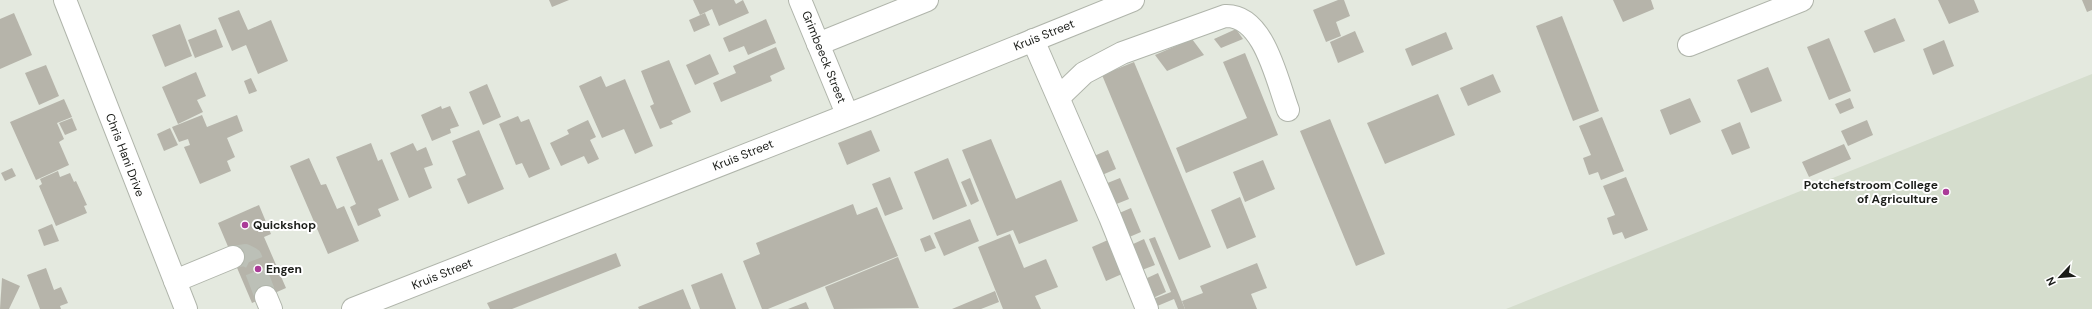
<svg xmlns="http://www.w3.org/2000/svg" width="2092" height="309" font-family="'DM Sans',sans-serif">
	<style>
		.built { fill: #d5ddcd }
		.building { fill: #b6b4aa }
		.lines { fill: none; stroke-linecap: round; stroke-linejoin: round }
		.minor-tunnel { stroke: #bcc0b7; stroke-width: 22; stroke-dasharray: 22 11; stroke-linecap: butt }
		.minor-casing { stroke: #b0b5ab; stroke-width: 24 }
		.minor { stroke: #fff; stroke-width: 22 }
		.poi-dot { fill: #ab3b98; stroke: #fff; stroke-width: 1.5 }
		.labels { text-anchor: middle; stroke-width: 4; stroke-linejoin: round; paint-order: stroke }
		.street-label { font-size: 12px; fill: #1b1d19; stroke: #fff }
		.poi-label { font-size: 12px; font-weight: bold; fill: #1b1d19; stroke: #fff; text-anchor: start }
	</style>
	<rect width="100%" height="100%" fill="#e4e9df"/>
	<polygon class="built" points="2092,74 2092,309 1506,309"/>
	<g class="building">
		<polygon points="549,0 569,0 552,7"/>
		<polygon points="693,0 734,0 736,4 743,0 749,13 719,26 712,9 700,15"/>
		<polygon points="1338,0 1344,0 1350,16 1336,22 1341,36 1326,42 1313,10"/>
		<polygon points="1613,0 1651,0 1654,9 1623,22"/>
		<polygon points="1938,0 1974,0 1979,12 1949,24"/>
		<polygon points="2082,0 2092,0 2092,10 2087,12"/>
		<polygon points="239,10 248,30 271,20 288,61 258,74 246,45 232,51 218,18"/>
		<polygon points="14,13 32,55 0,69 0,19"/>
		<polygon points="705,13 710,25 694,32 689,20"/>
		<polygon points="1562,16 1599,111 1573,121 1536,26"/>
		<polygon points="1895,18 1905,41 1874,53 1864,31"/>
		<polygon points="766,19 776,43 748,55 744,46 729,52 723,38"/>
		<polygon points="180,24 192,56 165,67 152,35"/>
		<polygon points="216,29 223,47 195,58 188,40"/>
		<polygon points="1236,29 1243,39 1221,48 1214,39"/>
		<polygon points="1355,31 1364,52 1338,63 1330,42"/>
		<polygon points="1446,32 1453,49 1412,66 1405,49"/>
		<polygon points="1829,38 1851,91 1829,100 1807,47"/>
		<polygon points="1192,39 1204,55 1167,71 1155,55"/>
		<polygon points="1944,40 1954,66 1933,75 1923,49"/>
		<polygon points="776,47 785,69 770,76 772,81 721,102 713,83 736,73 733,66"/>
		<polygon points="1245,53 1278,135 1186,173 1176,148 1247,118 1223,62"/>
		<polygon points="710,54 719,74 695,85 686,65"/>
		<polygon points="669,60 691,112 671,121 673,124 660,129 650,106 654,104 641,71"/>
		<polygon points="1134,62 1211,247 1179,260 1102,75"/>
		<polygon points="46,65 59,96 39,105 25,73"/>
		<polygon points="1768,67 1782,101 1751,113 1737,80"/>
		<polygon points="196,72 206,96 197,100 203,112 178,124 162,87"/>
		<polygon points="1493,74 1501,92 1468,106 1460,88"/>
		<polygon points="601,76 606,87 625,79 653,146 635,154 624,129 602,138 579,86"/>
		<polygon points="251,78 257,91 249,94 244,81"/>
		<polygon points="487,84 501,117 483,125 469,92"/>
		<polygon points="1438,94 1455,135 1385,164 1367,123"/>
		<polygon points="1690,98 1701,122 1670,135 1660,110"/>
		<polygon points="1850,98 1854,108 1840,114 1835,104"/>
		<polygon points="64,99 72,117 57,123 64,139 59,142 69,165 36,180 10,122"/>
		<polygon points="441,106 442,109 450,106 459,126 450,129 451,133 432,141 421,115"/>
		<polygon points="202,115 207,127 237,115 243,131 227,138 235,157 227,161 231,171 200,184 184,147 190,145 188,139 179,142 172,127"/>
		<polygon points="518,116 521,122 529,119 550,169 529,178 522,163 516,165 499,124"/>
		<polygon points="1602,117 1624,171 1601,180 1598,172 1589,175 1583,158 1591,155 1579,126"/>
		<polygon points="72,118 77,130 65,135 59,123"/>
		<polygon points="1330,119 1385,254 1356,266 1300,131"/>
		<polygon points="588,120 596,137 590,140 599,159 588,164 584,156 561,166 550,143 569,134 567,130"/>
		<polygon points="1867,120 1873,135 1848,146 1841,131"/>
		<polygon points="1740,122 1750,148 1732,155 1721,130"/>
		<polygon points="170,128 178,145 164,151 157,134"/>
		<polygon points="479,130 504,189 468,204 457,179 466,175 452,141"/>
		<polygon points="871,130 880,151 847,165 838,143"/>
		<polygon points="991,139 1016,199 1061,180 1078,221 1019,244 1013,230 997,236 962,150"/>
		<polygon points="371,143 378,161 382,159 399,200 378,209 381,216 358,226 350,207 356,204 336,157"/>
		<polygon points="413,143 417,151 426,147 433,165 424,168 432,188 409,198 390,153"/>
		<polygon points="1844,144 1851,159 1809,177 1802,162"/>
		<polygon points="1108,150 1116,169 1102,175 1094,156"/>
		<polygon points="309,158 321,185 326,184 337,209 344,206 359,241 328,254 290,166"/>
		<polygon points="948,158 967,206 933,220 914,172"/>
		<polygon points="1263,160 1275,189 1245,202 1233,172"/>
		<polygon points="12,168 16,176 5,181 1,173"/>
		<polygon points="58,171 60,177 70,173 74,182 76,181 87,205 84,206 87,213 56,226 39,186 42,184 40,179"/>
		<polygon points="890,177 903,209 885,216 872,184"/>
		<polygon points="1626,177 1648,230 1625,239 1622,232 1613,235 1607,218 1615,215 1603,186"/>
		<polygon points="970,178 979,201 971,205 961,182"/>
		<polygon points="1120,178 1129,199 1114,205 1105,184"/>
		<polygon points="1240,197 1256,237 1227,249 1211,210"/>
		<polygon points="853,204 857,215 877,207 898,256 768,309 762,309 743,261 760,254 756,243"/>
		<polygon points="259,205 271,234 264,237 286,288 252,303 218,223"/>
		<polygon points="1131,208 1141,232 1127,238 1117,214"/>
		<polygon points="970,219 979,241 944,256 934,233"/>
		<polygon points="52,224 59,241 44,246 38,230"/>
		<polygon points="1010,234 1024,268 1046,259 1058,287 1035,296 1041,309 1003,309 978,247"/>
		<polygon points="930,235 936,248 925,252 920,239"/>
		<polygon points="1155,237 1185,309 1178,309 1174,299 1155,307 1153,299 1171,292 1149,239"/>
		<polygon points="1144,239 1155,265 1142,270 1131,245"/>
		<polygon points="1108,240 1122,274 1106,281 1092,247"/>
		<polygon points="616,253 621,266 512,309 490,309 487,303"/>
		<polygon points="898,257 919,308 834,309 825,287"/>
		<polygon points="1257,263 1267,288 1251,294 1257,309 1185,309 1182,301 1203,293 1200,286"/>
		<polygon points="46,268 54,290 61,287 68,303 60,306 61,309 40,309 27,275"/>
		<polygon points="722,273 736,309 700,309 691,285"/>
		<polygon points="1158,273 1166,292 1153,298 1145,279"/>
		<polygon points="2,278 20,286 9,309 0,309"/>
		<polygon points="683,289 691,309 639,309 638,307"/>
		<polygon points="995,291 999,302 981,309 952,309"/>
		<polygon points="806,302 809,309 788,309"/>
	</g>
	<g class="lines">
		<polyline class="minor-tunnel" points="233,257 245,255 251,258 266,297"/>
		<g class="minor-casing">
			<g id="minor">
				<polyline points="65,0 186,309"/>
				<polyline points="800,0 847,114"/>
				<polyline points="1033,40 1110,217 1147,309"/>
				<polyline points="818,44 927,0"/>
				<polyline points="1689,45 1802,0"/>
				<path d="M 1059,97 L 1084,73 L 1122,53 L 1225,16 C 1264,14 1277,81 1288,110"/>
				<polyline points="175,281 233,257"/>
				<polyline points="266,297 271,309"/>
				<polyline points="353,309 868,107 1133,0"/>
			</g>
		</g>
		<use href="#minor" class="minor"/>
	</g>
	<g class="poi-dot">
		<circle cx="1946" cy="192" r="4"/>
		<circle cx="245" cy="225" r="4"/>
		<circle cx="258" cy="269" r="4"/>
	</g>
	<g class="labels">
		<g class="street-label">
			<text transform="translate(1044 35) rotate(-22)" y="4">Kruis Street</text>
			<text transform="translate(824 57) rotate(68)" y="4">Grimbeeck Street</text>
			<text transform="translate(125 155) rotate(69)" y="4">Chris Hani Drive</text>
			<text transform="translate(743 155) rotate(-22)" y="4">Kruis Street</text>
			<text transform="translate(442 274) rotate(-22)" y="4">Kruis Street</text>
		</g>
		<g class="poi-label">
			<text x="1938" y="189" text-anchor="end">Potchefstroom College<tspan x="1938" dy="14">of Agriculture</tspan></text>
			<text x="253" y="229">Quickshop</text>
			<text x="266" y="273">Engen</text>
		</g>
	</g>
	<g transform="translate(2060 277) rotate(244)" stroke="#ffffff" stroke-width="3" paint-order="stroke">
	<path d="M0-3L7 15L0 10L-7 15Z" fill="#1b1d19"/>
	<text y="-6" font-size="11" font-weight="bold" text-anchor="middle" fill="#1b1d19">N</text>
	</g>
</svg>
